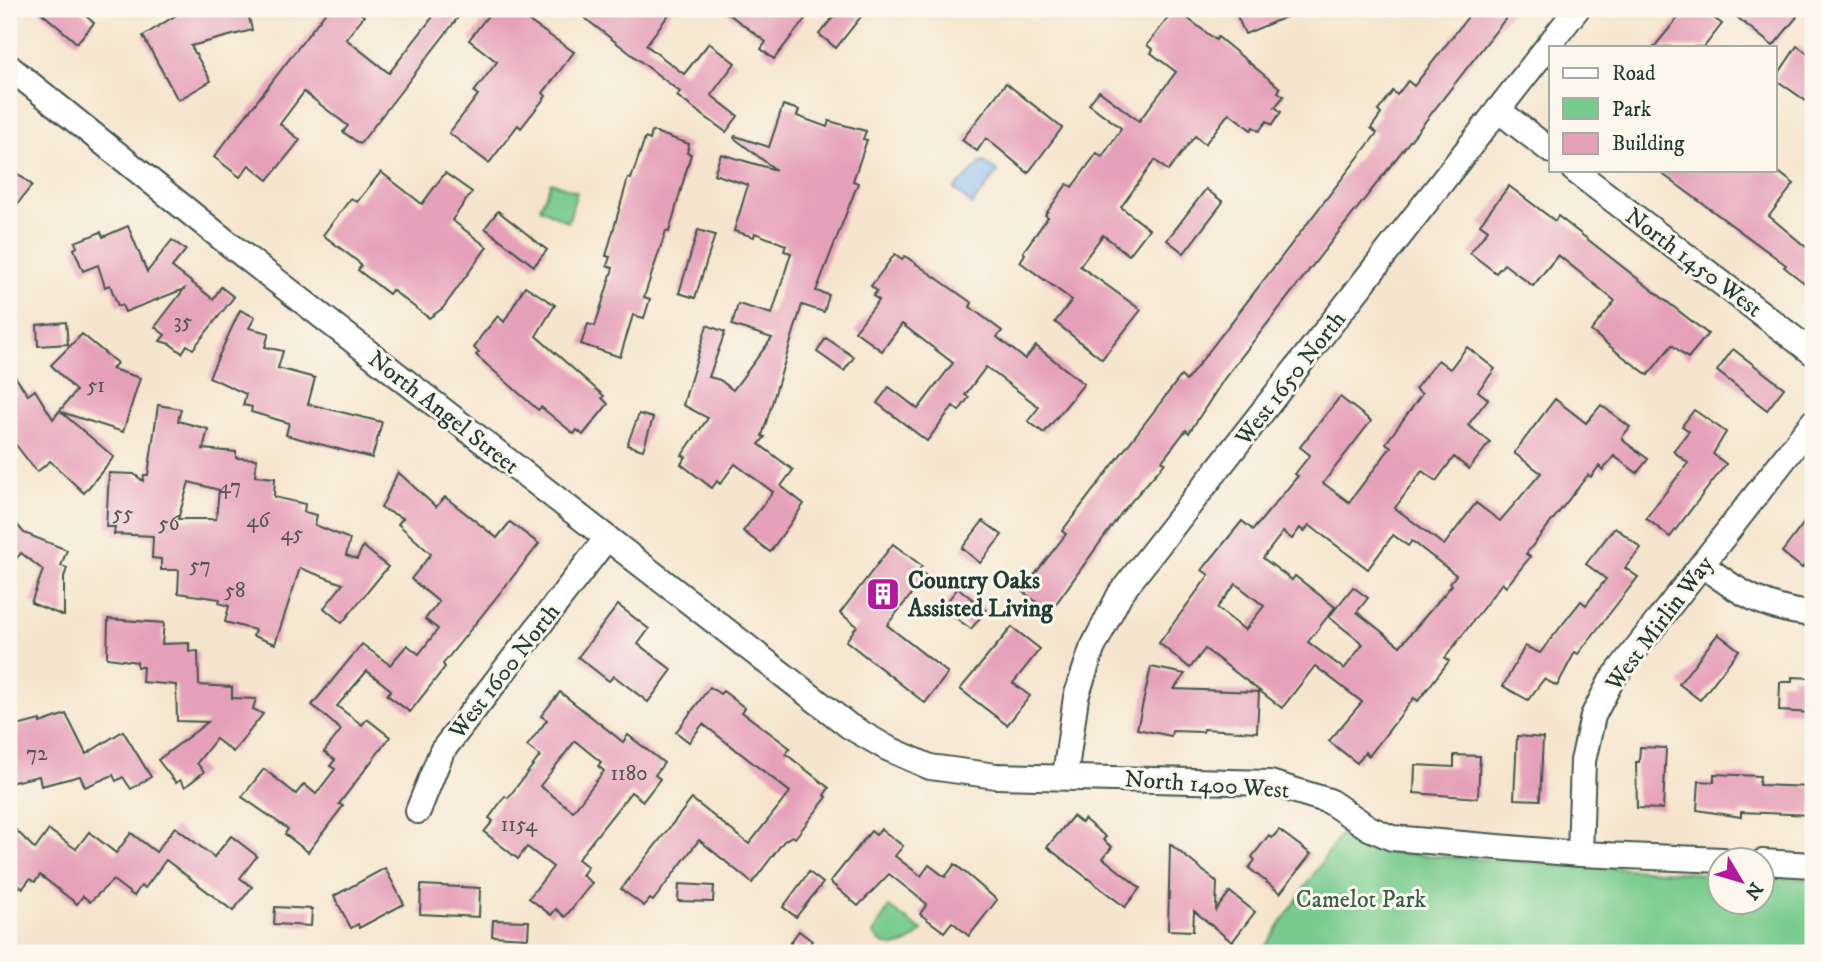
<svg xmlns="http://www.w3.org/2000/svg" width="1822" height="962" font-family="'IM FELL DW Pica',serif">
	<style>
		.green { fill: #78cb8e; stroke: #4c8461; stroke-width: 2 }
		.water { fill: #81b3ed; stroke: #507890; stroke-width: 2 }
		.building { fill: #e6a1ba; fill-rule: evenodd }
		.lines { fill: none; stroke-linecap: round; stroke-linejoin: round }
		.street-casing { stroke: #3f564b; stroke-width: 28 }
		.street { stroke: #fff; stroke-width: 24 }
		.labels { text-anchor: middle; stroke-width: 6; stroke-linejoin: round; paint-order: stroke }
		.number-label { font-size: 21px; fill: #515656 }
		.street-label { font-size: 24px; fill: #1f3d34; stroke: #fbf7ec }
		.poi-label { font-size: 24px; font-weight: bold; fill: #1f3d34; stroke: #fbf7ec; text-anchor: start }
		.park-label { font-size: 24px; fill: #35604a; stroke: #fbf7ec }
	</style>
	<rect width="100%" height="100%" fill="#fbf7ec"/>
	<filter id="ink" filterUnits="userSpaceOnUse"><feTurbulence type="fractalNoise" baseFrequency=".0143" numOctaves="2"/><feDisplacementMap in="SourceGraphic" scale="14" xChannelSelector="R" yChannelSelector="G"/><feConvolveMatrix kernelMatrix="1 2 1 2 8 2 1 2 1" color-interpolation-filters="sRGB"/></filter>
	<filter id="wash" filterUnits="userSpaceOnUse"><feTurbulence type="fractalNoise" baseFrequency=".00686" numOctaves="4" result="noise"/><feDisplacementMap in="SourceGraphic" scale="28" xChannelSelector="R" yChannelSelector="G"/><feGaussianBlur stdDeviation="1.57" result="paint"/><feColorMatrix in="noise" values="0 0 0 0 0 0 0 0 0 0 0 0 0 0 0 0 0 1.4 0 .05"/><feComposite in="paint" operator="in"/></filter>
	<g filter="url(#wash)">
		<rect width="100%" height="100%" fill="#f6e5ce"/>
		<g class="green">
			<polygon points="551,182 577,192 568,222 540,208"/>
			<polygon points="1344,829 1390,853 1720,875 1720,902 1762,902 1763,877 1813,879 1813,953 1261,953"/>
			<path d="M 889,907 L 922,931 C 908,947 888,954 873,934 Z"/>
		</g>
		<polygon class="water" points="983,161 998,172 972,205 954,189"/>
		<g id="blocks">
			<g class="building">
				<polygon points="37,9 78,9 94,23 77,43"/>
				<polygon points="200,9 247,9 252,30 191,46 211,81 178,100 143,36 178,14"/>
				<polygon points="328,9 355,9 364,16 346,39 389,73 439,9 452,9 460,15 360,144 343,132 348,126 304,92 280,124 300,140 268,180 249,165 240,177 214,157"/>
				<polygon points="493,9 511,9 574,52 543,93 546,96 521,128 518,125 489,163 449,133 478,95 474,92 497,62 469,40"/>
				<polygon points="573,9 673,9 646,45 684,74 709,43 735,63 711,95 738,116 726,132 677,96 680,92"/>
				<polygon points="722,9 791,9 805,19 774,59 761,49 766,42"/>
				<polygon points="840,9 867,9 836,48 819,34"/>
				<polygon points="1234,9 1305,9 1245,34"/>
				<polygon points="1474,9 1513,9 1224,379 1189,433 1186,430 1162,461 1165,463 1122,512 1050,612 1022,591 1066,534 1062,531 1181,376 1186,381 1377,133 1371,128 1381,114 1378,111 1393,91 1397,95 1408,81 1414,86"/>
				<polygon points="1685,9 1702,9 1722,24 1704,47 1654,47"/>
				<polygon points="1727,9 1786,9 1797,17 1773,46"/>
				<polygon points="1173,12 1179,17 1182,14 1216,40 1218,37 1280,88 1278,92 1284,96 1275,107 1281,112 1272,125 1267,121 1259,131 1253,127 1251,130 1229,113 1205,144 1195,136 1168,171 1155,160 1121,207 1149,229 1129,255 1103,235 1080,266 1141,310 1102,359 1055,322 1072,300 1020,262 1025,254 1023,252 1048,217 1045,215 1067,184 1072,187 1097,153 1102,157 1119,132 1121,128 1089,104 1099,91 1139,121 1176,72 1151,53 1153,50 1147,45"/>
				<polygon points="1797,46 1813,57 1813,106 1775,79"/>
				<polygon points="1006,83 1062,128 1028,173 986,138 977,151 962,140"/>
				<polygon points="783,105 799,110 797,116 827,127 829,121 866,131 863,139 867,140 853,181 858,183 816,291 829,295 824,312 802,305 762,436 765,437 759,444 793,470 781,486 804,504 770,552 743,531 773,492 735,464 720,484 717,481 712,488 681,464 686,457 682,455 708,418 683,405 707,325 725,332 709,377 720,380 733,390 772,338 732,325 738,304 772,314 791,253 784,251 786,245 755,233 754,237 734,231 748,185 714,174 721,154 776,170 734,138 735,136 769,147"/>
				<polygon points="652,131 689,144 687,153 691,154 669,232 666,231 644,297 650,299 644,318 633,315 620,357 581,344 588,324 595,326 613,268 607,266 610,257 606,256 628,178 631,179 645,138 650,140"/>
				<polygon points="9,167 32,185 9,215"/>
				<polygon points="1657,170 1776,170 1794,184 1769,216 1813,253 1813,290 1784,267 1786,265"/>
				<polygon points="381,172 422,204 445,173 472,192 452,220 487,247 443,308 429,318 392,290 389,294 358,270 361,266 357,261 323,235 351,198 357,202"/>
				<polygon points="1509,186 1555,221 1558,216 1708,334 1688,358 1672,345 1648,375 1617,352 1591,331 1615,301 1558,255 1533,286 1504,264 1496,273 1470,253 1488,230 1480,224"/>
				<polygon points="1206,189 1223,202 1184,253 1167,240"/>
				<polygon points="498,211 547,250 534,266 485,228"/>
				<polygon points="128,226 147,272 172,240 186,250 172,267 213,299 221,287 234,297 193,349 187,345 182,353 170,344 160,341 165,335 155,327 184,289 125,312 122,305 118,306 110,285 105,287 98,265 83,271 74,249 77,247 75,242 101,232 103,237"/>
				<polygon points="698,230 715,235 695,298 679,293"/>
				<polygon points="895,254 902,259 905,256 972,303 970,307 1002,331 997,337 1025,359 1036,346 1084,384 1044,433 1028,421 1039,407 986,367 965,395 969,397 959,411 953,406 927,441 877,403 889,387 918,409 953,363 902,324 882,351 855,331 879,300 873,296 877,291 871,286"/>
				<polygon points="525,286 555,305 536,336 604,396 602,398 608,404 583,435 577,430 574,434 541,407 538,410 476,355 479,352 474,348 481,336 498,316 504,322"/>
				<polygon points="240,310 255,317 249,328 269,333 265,347 283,351 278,368 315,378 308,404 382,422 372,458 286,435 289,423 251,412 252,407 243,405 246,394 209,377"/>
				<polygon points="66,322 68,344 38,346 37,325"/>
				<polygon points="82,334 117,363 112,369 140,378 123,432 61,412 114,457 84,493 50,461 37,472 9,436 9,368 28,395 35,390 53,419 76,391 51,365"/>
				<polygon points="826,338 854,357 844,371 817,352"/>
				<path d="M 1467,347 L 1495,369 L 1478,391 L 1488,399 L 1468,425 L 1490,442 L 1469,469 L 1454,457 L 1436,481 L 1422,471 L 1395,508 L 1444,545 L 1476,503 L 1500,521 L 1541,473 L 1514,453 L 1555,399 L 1586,423 L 1601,405 L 1630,427 L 1622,437 L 1625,442 L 1648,459 L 1637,473 L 1614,456 L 1603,470 L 1599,466 L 1591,477 L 1588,475 L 1526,554 L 1530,557 L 1506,587 L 1502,583 L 1445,658 L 1449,661 L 1418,701 L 1414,698 L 1369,756 L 1365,752 L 1357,763 L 1329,741 L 1362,702 L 1315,666 L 1282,708 L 1205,649 L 1190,668 L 1159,643 L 1209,575 L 1202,570 L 1242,521 L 1253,530 L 1298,476 L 1295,474 L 1310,455 L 1300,447 L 1340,397 L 1371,421 L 1323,483 L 1349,502 L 1391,447 L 1386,443 L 1422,394 L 1415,389 L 1438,360 L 1450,369 ZM 1309,525 L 1368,569 L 1393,535 L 1408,546 L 1412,541 L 1456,575 L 1450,583 L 1452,585 L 1400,646 L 1357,612 L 1368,598 L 1353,587 L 1329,617 L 1363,644 L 1344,669 L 1308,642 L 1335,607 L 1295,576 L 1292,580 L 1263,558 L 1283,532 L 1292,539 L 1300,528 L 1304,532 ZM 1236,584 L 1264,606 L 1245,630 L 1217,608 Z"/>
				<polygon points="1733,349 1784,388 1767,410 1717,371"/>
				<path d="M 158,405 L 181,409 L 178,421 L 208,429 L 203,449 L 236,452 L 236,458 L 257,459 L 255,476 L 275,478 L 274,497 L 305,504 L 304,512 L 317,515 L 315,525 L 350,539 L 346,555 L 357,559 L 363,546 L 388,567 L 342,623 L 324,608 L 343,584 L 300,568 L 275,644 L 253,636 L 255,630 L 225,622 L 229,606 L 219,603 L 220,599 L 178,593 L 179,570 L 161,570 L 161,559 L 152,558 L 153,536 L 114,534 L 115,527 L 106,527 L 109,473 L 134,474 L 143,481 L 144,475 L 148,475 ZM 189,482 L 219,490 L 216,519 L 178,519 Z"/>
				<polygon points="1694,410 1726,432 1713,454 1726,464 1670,537 1646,518 1688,463 1673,451 1689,431 1682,426"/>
				<polygon points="639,414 653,418 643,450 627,445"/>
				<polygon points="398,472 436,507 445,497 497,538 510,522 539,544 443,664 445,667 410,712 387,695 391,690 367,671 337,706 362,725 367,719 390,737 339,804 343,806 308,852 285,834 288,829 242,797 264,769 296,794 304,784 316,794 335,769 330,766 335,760 324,752 341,730 312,705 362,644 390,665 407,645 419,654 438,629 425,619 439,602 411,579 431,554 398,524 403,518 381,508"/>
				<polygon points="1813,511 1813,555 1802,568 1782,552"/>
				<polygon points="9,515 24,533 67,550 61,566 67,568 64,577 64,616 31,603 43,570 21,553 9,568"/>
				<polygon points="983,521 1002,535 980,563 962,548"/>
				<polygon points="1615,527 1641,548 1625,568 1638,577 1578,654 1575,652 1557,686 1544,679 1528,700 1503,686 1525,646 1540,653 1581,601 1586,605 1606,579 1586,564"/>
				<polygon points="893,544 922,566 919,570 926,576 887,625 948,673 925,703 846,641 857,626 840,613"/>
				<polygon points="958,588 986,610 971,629 942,608"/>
				<polygon points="618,605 649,629 638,644 672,670 648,702 614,676 609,681 578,657"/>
				<polygon points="108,619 164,623 162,644 189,643 189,652 198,651 199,685 232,687 232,698 256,699 253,709 263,714 233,752 216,739 197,763 204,772 185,787 180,780 176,783 158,760 208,722 177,721 176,685 142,682 143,667 137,667 137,662 107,658"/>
				<polygon points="1012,627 1040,649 1013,683 1030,696 1007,725 960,689"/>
				<polygon points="1718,634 1739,650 1700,700 1679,684"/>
				<polygon points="1151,667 1185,674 1174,689 1259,692 1257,732 1204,729 1203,732 1172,731 1171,736 1137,729"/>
				<polygon points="1792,677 1813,678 1813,713 1779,711 1780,682 1792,682"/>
				<polygon points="710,687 720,694 723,691 745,708 742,712 790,748 786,754 829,788 824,795 827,797 795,838 792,836 784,841 752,883 699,840 653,901 650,899 644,906 621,889 692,799 749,844 790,792 703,724 689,742 676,732"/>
				<path d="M 560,692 L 623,742 L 628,735 L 664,763 L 655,775 L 660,779 L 643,801 L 631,792 L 578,859 L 588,867 L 582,875 L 592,883 L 565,917 L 556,909 L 551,915 L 529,898 L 553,867 L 527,847 L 518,859 L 484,832 L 493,821 L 489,818 L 505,796 L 508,798 L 540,756 L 527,746 L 547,720 L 541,716 ZM 575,741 L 601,762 L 598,766 L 604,771 L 573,811 L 540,786 Z"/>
				<polygon points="66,714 86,754 123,731 151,777 131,789 123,777 116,781 113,775 85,787 80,776 41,786 39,776 9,783 9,728 40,720 40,723"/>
				<polygon points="1517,736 1543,738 1540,800 1514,799"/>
				<polygon points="1640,747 1666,748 1663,809 1637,808 1636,762 1639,762"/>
				<polygon points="1454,755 1480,756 1478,798 1414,793 1415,765 1454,767"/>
				<polygon points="1714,774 1760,776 1759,785 1813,787 1813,815 1741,812 1741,817 1697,810 1699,781 1714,782"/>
				<polygon points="1073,816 1082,823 1084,819 1106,837 1103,840 1112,847 1103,858 1140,888 1125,907 1047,847"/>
				<polygon points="9,823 35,849 49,830 76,849 89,832 116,853 131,833 156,852 175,827 214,857 231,836 257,856 240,878 252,887 233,911 166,860 145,888 141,886 134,896 113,880 90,902 83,896 77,904 40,875 35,882 30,879 23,888 20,886 9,901"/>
				<polygon points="881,829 903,846 895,856 921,876 929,865 945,877 955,864 997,900 969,936 952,922 944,932 920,914 927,904 889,874 858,906 830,882 871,831 876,835"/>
				<polygon points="1279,830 1311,854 1280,893 1249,868 1255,860 1252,857 1269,835 1272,838"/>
				<polygon points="1170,844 1217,882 1216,910 1230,892 1255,912 1232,942 1194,911 1193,931 1168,930"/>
				<polygon points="385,868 404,904 359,928 358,924 351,928 334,896"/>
				<polygon points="809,872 823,883 796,917 783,907"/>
				<polygon points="679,884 714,886 713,902 678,901"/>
				<polygon points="421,885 480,888 479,917 420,914"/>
				<polygon points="275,907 312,909 311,926 274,924"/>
				<polygon points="493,920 529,921 528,938 492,936"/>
				<polygon points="799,931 812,941 803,953 790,943"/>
			</g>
		</g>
	</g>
	<g filter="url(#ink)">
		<use href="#blocks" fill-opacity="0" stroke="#3f564b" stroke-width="2"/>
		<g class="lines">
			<g class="street-casing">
				<g id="street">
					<polyline points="9,67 229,244 849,726 887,748 930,767 996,776 1270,783 1329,801 1369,828 1392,838 1580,854 1723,860"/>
					<polyline points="1498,110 1551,151"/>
					<polyline points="1574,170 1813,353"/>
					<path d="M 1703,565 C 1738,593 1768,610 1813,614"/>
					<polyline points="1065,776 1076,697 1092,649 1120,594 1577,9"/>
					<polyline points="418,811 442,751 606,539"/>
					<polyline points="1580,854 1583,761 1593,716 1611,681 1813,422"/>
					<polyline points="1762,862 1813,865"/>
				</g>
			</g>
			<use href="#street" class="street"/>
		</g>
	</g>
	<defs>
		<g id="building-square" transform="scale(1.75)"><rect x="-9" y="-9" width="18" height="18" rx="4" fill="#b5179e" stroke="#fbf7ec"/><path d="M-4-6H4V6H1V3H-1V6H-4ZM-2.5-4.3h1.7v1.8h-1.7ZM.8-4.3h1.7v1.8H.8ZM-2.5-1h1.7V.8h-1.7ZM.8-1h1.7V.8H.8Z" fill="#fff"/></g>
	</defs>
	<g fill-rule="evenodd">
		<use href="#building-square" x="883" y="594"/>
	</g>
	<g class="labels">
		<g class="number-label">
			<text x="183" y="328">35</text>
			<text x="96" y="392">51</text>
			<text x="230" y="493">47</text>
			<text x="123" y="520">55</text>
			<text x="258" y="527">46</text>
			<text x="169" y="530">56</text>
			<text x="292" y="540">45</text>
			<text x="200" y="572">57</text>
			<text x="235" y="597">58</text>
			<text x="37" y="760">72</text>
			<text x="629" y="780">1180</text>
			<text x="519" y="831">1154</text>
		</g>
		<g class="street-label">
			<text transform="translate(1694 262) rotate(37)" y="8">North 1450 West</text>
			<text transform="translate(1290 378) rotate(-52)" y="8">West 1650 North</text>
			<text transform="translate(444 412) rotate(38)" y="8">North Angel Street</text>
			<text transform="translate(1659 623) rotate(-53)" y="8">West Mirlin Way</text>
			<text transform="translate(504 671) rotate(-52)" y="8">West 1600 North</text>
			<text transform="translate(1207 784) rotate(4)" y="8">North 1400 West</text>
		</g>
		<g class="poi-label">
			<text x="908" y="588">Country Oaks<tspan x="908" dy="28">Assisted Living</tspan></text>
		</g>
		<g class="park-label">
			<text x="1361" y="907">Camelot Park</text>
		</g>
	</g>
	<rect width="1822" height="962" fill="none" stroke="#fbf7ec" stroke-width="35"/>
	<rect x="1549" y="46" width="228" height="126" fill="#fbf7ec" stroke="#a3ada2" stroke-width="2"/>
	<rect x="1563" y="68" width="35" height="10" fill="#ffffff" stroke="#a3ada2" stroke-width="2"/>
	<text x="1612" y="80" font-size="21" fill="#1f3d34">Road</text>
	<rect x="1563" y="98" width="35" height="21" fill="#78cb8e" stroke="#a3ada2" stroke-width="2"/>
	<text x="1612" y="116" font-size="21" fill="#1f3d34">Park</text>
	<rect x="1563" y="133" width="35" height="21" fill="#e6a1ba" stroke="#a3ada2" stroke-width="2"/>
	<text x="1612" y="150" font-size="21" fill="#1f3d34">Building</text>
	<g transform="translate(1741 881) rotate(128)"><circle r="33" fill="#fbf7ec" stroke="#a3ada2" stroke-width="2"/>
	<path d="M0-5L12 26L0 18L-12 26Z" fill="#b5179e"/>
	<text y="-10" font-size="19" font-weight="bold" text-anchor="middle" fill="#1f3d34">N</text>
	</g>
</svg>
